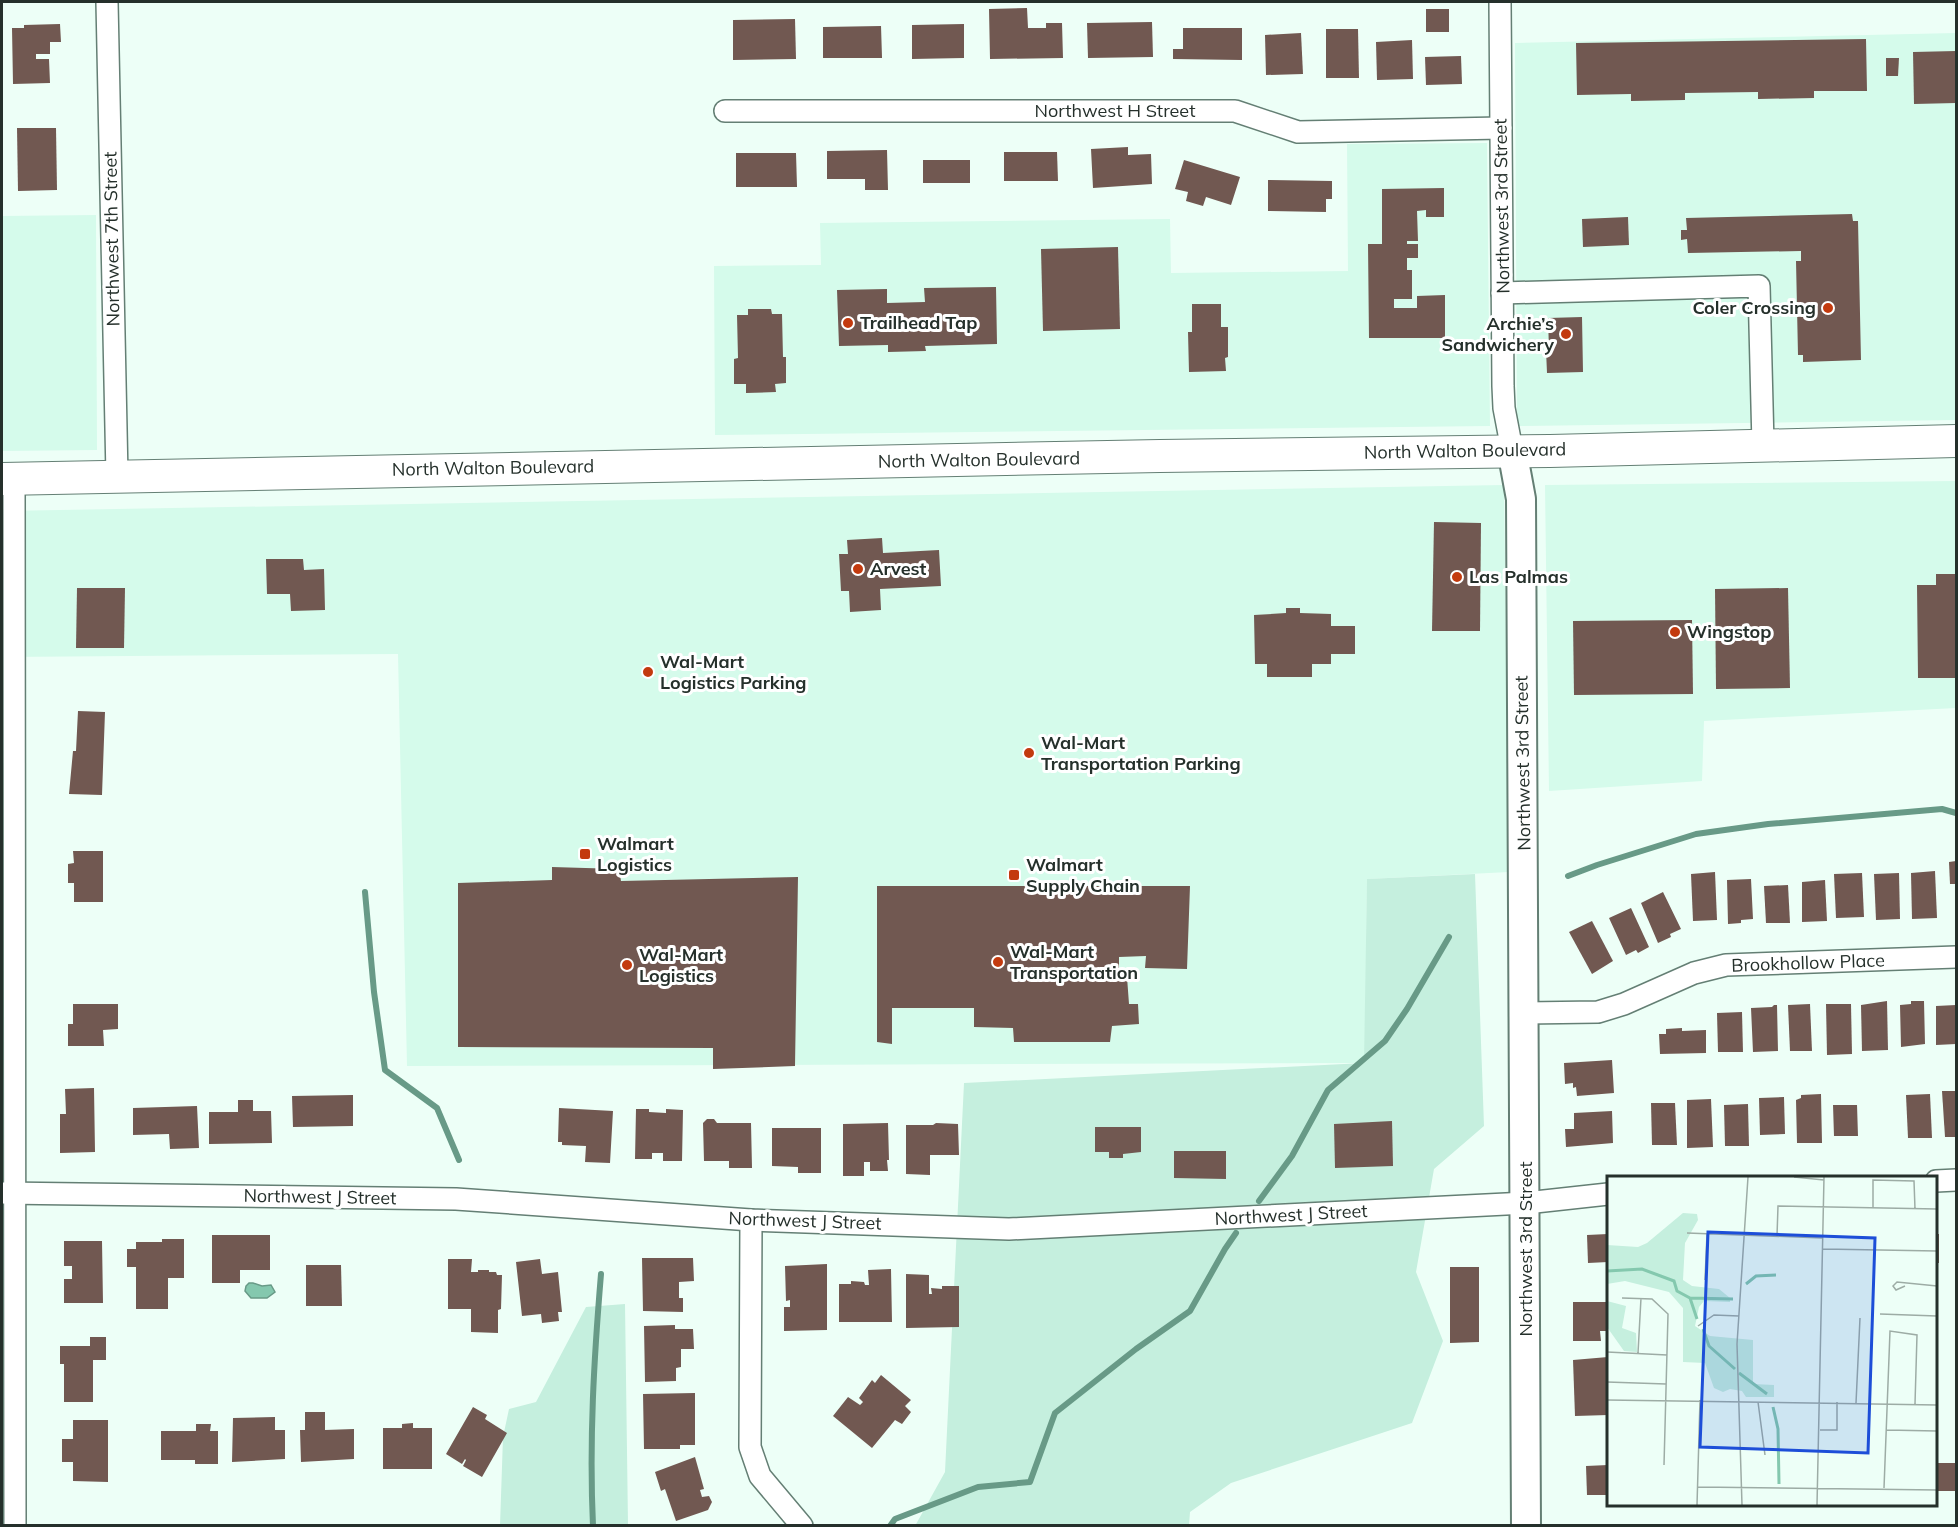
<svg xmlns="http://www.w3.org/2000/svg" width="1958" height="1527" font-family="Mulish,sans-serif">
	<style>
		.built { fill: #d5fbeb }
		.green { fill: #c5efde }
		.water { fill: #84c8ae; stroke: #689a87; stroke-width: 1.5 }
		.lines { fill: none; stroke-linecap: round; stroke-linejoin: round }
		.stream { stroke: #689a87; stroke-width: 6 }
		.building { fill: #715851 }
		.street-casing { stroke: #647f74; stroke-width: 24 }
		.secondary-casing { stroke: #647f74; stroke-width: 32 }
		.primary-casing { stroke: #647f74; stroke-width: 34 }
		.street { stroke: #fff; stroke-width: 21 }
		.secondary { stroke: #fff; stroke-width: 28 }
		.primary { stroke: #fff; stroke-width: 32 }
		.poi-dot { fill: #c33a0e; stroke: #fff; stroke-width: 2 }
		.labels { text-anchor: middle; stroke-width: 6; stroke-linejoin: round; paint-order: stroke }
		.street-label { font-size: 18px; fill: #25302b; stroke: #fff }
		.poi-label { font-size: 18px; font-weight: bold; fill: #25302b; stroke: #fff; text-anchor: start }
		.inset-river { fill: none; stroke: #84c8ae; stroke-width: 3 }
		.inset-road { fill: none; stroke: #9daca5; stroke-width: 1.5 }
		.view { fill: #1d4ed8; fill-opacity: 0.15; stroke: #1d4ed8; stroke-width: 3 }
		.inset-edge { fill: none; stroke: #25302b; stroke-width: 3 }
	</style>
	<rect width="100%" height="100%" fill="#edfff7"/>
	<g class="built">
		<polygon points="1956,33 1956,420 1517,426 1515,43"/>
		<polygon points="1487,143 1490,426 715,435 714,266 821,265 820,223 1170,219 1171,273 1348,271 1347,144"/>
		<polygon points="96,215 97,450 2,451 2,216"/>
		<polygon points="1956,481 1956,708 1704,721 1702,781 1549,791 1545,485"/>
		<polygon points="1504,485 1509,872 1367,879 1365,1063 407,1066 398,654 5,657 5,888 2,888 2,511"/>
	</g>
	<g class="green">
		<polygon points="1475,874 1484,1126 1434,1169 1416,1272 1443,1341 1412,1423 1231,1483 1190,1512 1189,1525 915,1526 945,1472 964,1083 1364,1063 1367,879"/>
		<polygon points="625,1304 628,1525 500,1526 503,1437 509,1409 536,1402 586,1307"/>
	</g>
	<polygon class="water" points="249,1283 253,1283 262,1286 271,1285 275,1292 267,1298 251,1298 245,1291 246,1286"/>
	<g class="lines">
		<g class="stream">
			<polyline points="1568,876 1597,865 1696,834 1768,824 1942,809 1956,813"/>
			<polyline points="365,892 374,992 385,1070 437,1108 459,1160"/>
			<polyline points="1259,1201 1292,1156 1328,1090 1385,1041 1407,1009 1449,937"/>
			<path d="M 593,1526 C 589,1441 594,1358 601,1274"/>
			<polyline points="890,1526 895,1519 978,1487 1030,1482 1055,1413 1136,1349 1190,1311 1225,1249 1236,1233"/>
		</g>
	</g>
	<g class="building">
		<polygon points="1027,8 1028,28 1046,28 1046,23 1062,23 1063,58 990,59 989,9"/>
		<rect x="1426" y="9" width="23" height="23"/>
		<polygon points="795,19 796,59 733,60 733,20"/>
		<polygon points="1152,22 1153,57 1088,58 1087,23"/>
		<polygon points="60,24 61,42 50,42 50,54 36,54 36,59 49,59 50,83 13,84 12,28 24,28 24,25"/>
		<polygon points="964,24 964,58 912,59 912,25"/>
		<polygon points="881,26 882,58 823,58 823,27"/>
		<polygon points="1183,28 1242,28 1242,60 1173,59 1173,49 1183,49"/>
		<polygon points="1326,29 1358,29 1359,78 1326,78"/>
		<polygon points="1301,33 1303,74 1266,75 1265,35"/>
		<polygon points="1866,39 1867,91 1814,91 1814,98 1758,99 1758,92 1685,93 1685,100 1631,101 1631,94 1577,95 1576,43"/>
		<polygon points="1412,40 1413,79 1377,80 1376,42"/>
		<polygon points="1956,51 1956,103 1914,104 1913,52"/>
		<polygon points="1461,56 1462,84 1426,85 1425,57"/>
		<polygon points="1886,58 1899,58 1898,76 1886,76"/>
		<polygon points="17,128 56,128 57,190 18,191"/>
		<polygon points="1128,147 1128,155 1151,154 1152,184 1093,188 1091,149"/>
		<polygon points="887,150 888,190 865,190 865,179 827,179 827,151"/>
		<polygon points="1004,152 1057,152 1058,181 1004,181"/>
		<polygon points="736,153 796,153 797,187 736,187"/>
		<rect x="923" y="160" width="47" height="23"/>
		<polygon points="1184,160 1240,177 1231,205 1206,197 1203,206 1186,201 1188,192 1175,189"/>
		<polygon points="1268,180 1332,181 1332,199 1326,199 1326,212 1268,211"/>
		<polygon points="1444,188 1444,217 1426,217 1426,210 1417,211 1418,241 1407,241 1407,244 1418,244 1418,258 1407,258 1407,270 1412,270 1412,299 1394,299 1394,308 1417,308 1417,296 1445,295 1445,338 1369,338 1368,244 1382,244 1382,189"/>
		<polygon points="1852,214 1853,221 1858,221 1861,360 1803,362 1803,355 1798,355 1796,261 1801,261 1801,251 1688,253 1687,239 1681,240 1681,230 1687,230 1686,218"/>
		<polygon points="1628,217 1629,245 1583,247 1582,219"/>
		<polygon points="1118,247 1120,329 1043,331 1041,249"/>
		<polygon points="996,287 997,344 925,346 926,351 888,352 888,345 839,346 837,290 887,289 887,303 925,302 924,288"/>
		<polygon points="1192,304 1221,304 1221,327 1228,327 1228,357 1225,358 1226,371 1189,372 1188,332 1192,332"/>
		<polygon points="748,309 771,309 772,314 782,314 783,357 786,357 786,383 775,384 776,392 746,393 746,384 734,384 734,359 738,358 737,315 748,315"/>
		<polygon points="1582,317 1583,372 1547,373 1546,350 1549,350 1548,318"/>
		<polygon points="1434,522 1481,523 1480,631 1432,631"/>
		<polygon points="882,538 883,553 939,550 941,586 880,589 881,610 850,612 849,591 841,591 839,554 848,554 847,540"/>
		<polygon points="266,559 303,559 304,570 324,569 325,610 291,611 290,594 267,594"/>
		<polygon points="1936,574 1956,574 1956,678 1918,678 1917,585 1936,585"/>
		<polygon points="77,588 125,588 124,648 76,648"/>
		<polygon points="1788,588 1790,688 1716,689 1715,589"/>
		<polygon points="1286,608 1300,608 1300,613 1331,614 1331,626 1355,626 1355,654 1331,654 1331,664 1312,664 1312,677 1267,677 1267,664 1255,664 1254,615 1286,613"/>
		<polygon points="1692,620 1693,694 1574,695 1573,621"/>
		<polygon points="78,711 105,712 102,795 69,794 73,751 76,751"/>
		<polygon points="73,851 103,851 103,902 74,902 74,883 68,883 68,864 74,863"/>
		<polygon points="1956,861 1956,884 1950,884 1949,862"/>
		<polygon points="552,867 619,869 621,881 798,877 795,1066 713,1069 713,1048 458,1047 458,883 552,880"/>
		<polygon points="1935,871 1937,918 1912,919 1911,873"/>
		<polygon points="1715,872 1717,920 1693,921 1691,874"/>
		<polygon points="1862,873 1864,917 1836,918 1834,874"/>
		<polygon points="1899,873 1900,919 1876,920 1874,874"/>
		<polygon points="1751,879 1753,919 1741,920 1741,923 1728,924 1727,880"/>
		<polygon points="1825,880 1827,921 1802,922 1802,882"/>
		<polygon points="1788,885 1790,923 1766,923 1764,886"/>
		<polygon points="877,886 1190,886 1187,969 1145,968 1146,956 1119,957 1119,979 1127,977 1129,1004 1138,1004 1139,1024 1112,1026 1110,1042 1014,1042 1013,1028 974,1027 974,1008 892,1008 892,1044 877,1042"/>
		<polygon points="1663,892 1681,929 1670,934 1671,937 1658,943 1641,903"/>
		<polygon points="1631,908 1649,947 1638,953 1636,950 1626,955 1609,918"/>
		<polygon points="1592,921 1613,961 1592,974 1569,932"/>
		<polygon points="1887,1001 1888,1050 1862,1051 1861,1005"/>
		<polygon points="1911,1001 1924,1001 1925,1044 1901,1047 1900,1005 1911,1004"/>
		<polygon points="73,1004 118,1004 118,1029 103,1030 104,1046 68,1046 68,1024 73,1024"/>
		<polygon points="1810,1004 1812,1051 1790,1051 1788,1005"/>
		<polygon points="1826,1004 1851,1004 1852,1054 1827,1055"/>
		<polygon points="1774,1005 1777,1005 1778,1051 1753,1052 1751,1008 1772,1007"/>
		<polygon points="1956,1005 1956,1044 1936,1045 1936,1006"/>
		<polygon points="1742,1012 1743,1052 1718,1052 1717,1013"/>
		<polygon points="1682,1028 1682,1031 1706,1030 1706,1053 1660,1054 1659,1034 1666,1034 1666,1029"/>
		<polygon points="1612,1060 1614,1093 1577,1096 1576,1087 1573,1088 1573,1083 1565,1084 1564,1063"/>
		<polygon points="94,1088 95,1152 60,1153 60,1114 66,1114 65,1089"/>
		<polygon points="1942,1091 1956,1091 1956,1137 1945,1137"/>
		<polygon points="1821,1094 1822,1143 1797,1143 1796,1100 1801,1098 1801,1095"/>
		<polygon points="1930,1094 1932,1138 1908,1138 1906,1095"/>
		<polygon points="353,1095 353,1126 293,1127 292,1096"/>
		<polygon points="1784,1097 1785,1134 1760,1135 1759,1098"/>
		<polygon points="1711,1099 1713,1147 1687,1148 1687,1100"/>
		<polygon points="238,1100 253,1100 253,1111 271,1111 272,1143 209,1144 209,1112 238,1112"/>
		<polygon points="1651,1103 1675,1103 1677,1145 1652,1145"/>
		<polygon points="1748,1104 1749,1146 1725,1146 1724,1105"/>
		<polygon points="1833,1105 1857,1105 1858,1136 1834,1136"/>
		<polygon points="197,1106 199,1148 170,1149 169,1134 133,1135 133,1108"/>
		<polygon points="559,1108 613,1111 610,1163 585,1162 586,1146 562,1145 562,1142 558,1142"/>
		<polygon points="636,1109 649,1109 649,1112 666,1113 666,1109 683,1110 682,1161 663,1161 663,1153 652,1153 652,1159 635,1159"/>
		<polygon points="1612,1111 1613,1143 1566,1147 1565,1129 1574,1129 1574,1113"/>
		<polygon points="707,1119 714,1119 717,1123 751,1123 752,1168 729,1168 729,1161 704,1161 703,1123"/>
		<polygon points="1392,1121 1393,1166 1335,1168 1334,1124"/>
		<polygon points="888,1123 889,1160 887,1160 888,1171 870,1171 870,1162 864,1162 864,1176 843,1176 843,1124"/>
		<polygon points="936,1123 958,1124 959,1155 930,1155 930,1175 906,1174 906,1125 933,1125"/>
		<polygon points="1095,1127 1141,1127 1141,1152 1123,1154 1123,1158 1109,1158 1109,1152 1095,1152"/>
		<polygon points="772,1128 821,1128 821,1173 798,1173 798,1167 772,1166"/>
		<polygon points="1174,1151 1226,1151 1226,1179 1174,1178"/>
		<polygon points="1608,1234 1608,1262 1588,1263 1587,1235"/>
		<rect x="1936" y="1234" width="3" height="29"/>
		<polygon points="212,1235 270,1235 270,1270 240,1270 240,1283 212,1283"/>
		<polygon points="162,1239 184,1239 184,1278 168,1278 168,1309 136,1309 136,1267 127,1267 127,1249 136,1249 136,1242 162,1242"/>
		<polygon points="64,1241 102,1241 103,1303 64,1303 64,1279 72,1279 72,1266 64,1266"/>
		<polygon points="642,1258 693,1258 694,1281 679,1282 679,1298 683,1298 683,1312 643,1311"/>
		<polygon points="448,1259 472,1259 471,1272 478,1272 478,1270 489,1270 489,1272 496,1272 497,1275 502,1275 501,1309 498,1310 498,1333 471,1332 471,1309 448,1309"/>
		<polygon points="540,1259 542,1274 558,1272 562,1312 558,1312 559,1321 542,1323 541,1314 522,1316 516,1262"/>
		<polygon points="827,1264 827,1330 784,1331 784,1307 790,1307 790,1300 786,1301 785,1266"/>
		<polygon points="306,1265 341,1265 342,1306 306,1306"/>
		<polygon points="1450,1267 1479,1267 1479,1342 1450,1343"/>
		<polygon points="891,1269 892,1322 839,1322 839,1284 851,1284 851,1281 864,1282 865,1285 869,1285 868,1270"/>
		<polygon points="906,1274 929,1275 929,1294 932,1294 931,1288 942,1289 942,1286 959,1286 959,1327 906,1328"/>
		<polygon points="1573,1302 1608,1302 1608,1331 1600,1331 1601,1341 1573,1341"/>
		<polygon points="675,1325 675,1329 693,1329 694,1349 681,1349 681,1367 676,1368 676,1381 645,1382 644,1326"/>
		<polygon points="90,1337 106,1337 106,1360 93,1360 93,1402 64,1402 64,1364 60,1364 60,1346 90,1346"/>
		<polygon points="1608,1357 1608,1415 1575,1416 1573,1360"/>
		<polygon points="881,1375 911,1400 905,1406 911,1412 902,1424 895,1420 872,1448 833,1416 848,1397 860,1405 863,1402 859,1398 872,1380 875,1383"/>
		<polygon points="695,1393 695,1445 680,1445 680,1449 644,1449 643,1394"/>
		<polygon points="473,1407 487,1415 485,1419 507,1433 482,1477 463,1466 466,1460 465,1459 462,1464 446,1454"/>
		<polygon points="305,1412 325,1412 325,1430 354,1429 354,1459 301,1462 300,1430 305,1430"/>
		<polygon points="275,1417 275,1430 285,1430 285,1459 232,1462 233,1418"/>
		<polygon points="73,1420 108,1420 108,1482 73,1481 73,1462 62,1462 62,1439 73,1439"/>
		<polygon points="413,1423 413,1428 432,1428 432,1469 383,1469 383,1428 402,1428 402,1424"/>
		<polygon points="196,1424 211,1424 210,1431 218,1431 218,1464 195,1464 195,1460 161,1460 161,1431 196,1431"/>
		<polygon points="695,1457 704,1489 700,1490 702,1497 709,1496 712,1502 708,1510 676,1521 665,1489 661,1491 655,1472"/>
		<rect x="1936" y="1463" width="20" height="28"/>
		<polygon points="1608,1465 1608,1495 1587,1495 1586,1466"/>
	</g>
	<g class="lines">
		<g class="street-casing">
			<g id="street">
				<polyline points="107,2 117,476"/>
				<polyline points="1500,2 1503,386 1504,408 1512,450"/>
				<polyline points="725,111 1235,111 1298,132 1501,128"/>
				<polyline points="1502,293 1759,286 1763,445"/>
				<polyline points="14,478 15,1526"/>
				<polyline points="1525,1013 1598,1012 1624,1004 1694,973 1726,965 1956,957"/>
				<polyline points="1936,1181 1956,1180"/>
				<polyline points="2,1193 456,1199 751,1220 1009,1229 1526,1203 1608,1194"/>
				<polyline points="751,1220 750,1447 760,1476 802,1526"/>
			</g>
		</g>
		<g class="secondary-casing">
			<polyline id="secondary" points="1512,450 1521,499 1526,1526"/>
		</g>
		<g class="primary-casing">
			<polyline id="primary" points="2,479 1160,456 1550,451 1956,441"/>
		</g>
		<use href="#street" class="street"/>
		<use href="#secondary" class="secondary"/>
		<use href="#primary" class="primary"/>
	</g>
	<g class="poi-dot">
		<circle cx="1828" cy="308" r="6"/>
		<circle cx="848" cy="323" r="6"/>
		<circle cx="1566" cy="334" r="6"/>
		<circle cx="858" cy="569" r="6"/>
		<circle cx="1457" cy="577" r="6"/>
		<circle cx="1675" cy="632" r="6"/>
		<circle cx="648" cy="672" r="6"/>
		<circle cx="1029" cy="753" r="6"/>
		<rect x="579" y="848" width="12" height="12" rx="3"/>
		<rect x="1008" y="869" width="12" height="12" rx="3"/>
		<circle cx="998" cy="962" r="6"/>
		<circle cx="627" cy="965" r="6"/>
	</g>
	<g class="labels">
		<g class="street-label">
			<text x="1115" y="117">Northwest H Street</text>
			<text transform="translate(1502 206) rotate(-91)" y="6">Northwest 3rd Street</text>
			<text transform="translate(112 239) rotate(-91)" y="6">Northwest 7th Street</text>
			<text transform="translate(1465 451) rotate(-1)" y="6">North Walton Boulevard</text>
			<text transform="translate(979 460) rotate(-1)" y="6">North Walton Boulevard</text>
			<text transform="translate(493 468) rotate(-1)" y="6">North Walton Boulevard</text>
			<text transform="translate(1523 763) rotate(-91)" y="6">Northwest 3rd Street</text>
			<text transform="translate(1808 963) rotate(-2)" y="6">Brookhollow Place</text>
			<text transform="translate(320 1197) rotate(1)" y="6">Northwest J Street</text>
			<text transform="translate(1291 1215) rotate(-3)" y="6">Northwest J Street</text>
			<text transform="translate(805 1221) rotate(2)" y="6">Northwest J Street</text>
			<text transform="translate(1526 1249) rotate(-90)" y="6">Northwest 3rd Street</text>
		</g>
		<g class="poi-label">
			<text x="1816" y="314" text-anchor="end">Coler Crossing</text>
			<text x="860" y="329">Trailhead Tap</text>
			<text x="1554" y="330" text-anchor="end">Archie’s<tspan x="1554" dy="21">Sandwichery</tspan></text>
			<text x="870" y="575">Arvest</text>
			<text x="1469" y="583">Las Palmas</text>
			<text x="1687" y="638">Wingstop</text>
			<text x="660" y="668">Wal-Mart<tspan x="660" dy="21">Logistics Parking</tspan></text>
			<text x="1041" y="749">Wal-Mart<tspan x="1041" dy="21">Transportation Parking</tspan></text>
			<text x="597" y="850">Walmart<tspan x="597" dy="21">Logistics</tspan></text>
			<text x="1026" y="871">Walmart<tspan x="1026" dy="21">Supply Chain</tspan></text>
			<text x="1010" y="958">Wal-Mart<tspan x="1010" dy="21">Transportation</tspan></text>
			<text x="639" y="961">Wal-Mart<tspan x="639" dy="21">Logistics</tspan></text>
		</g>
	</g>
	<g transform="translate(1607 1176)">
		<rect width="330" height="330" fill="#edfff7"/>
		<path d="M 76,37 L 90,38 L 91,44 L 78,67 L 76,104 L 85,110 L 112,113 L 123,122 L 123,126 L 97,125 L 92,131 L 88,150 L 103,160 L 146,164 L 146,208 L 167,209 L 167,221 L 139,221 L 135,215 L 123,213 L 116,216 L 107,212 L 98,187 L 76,186 L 76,132 L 62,116 L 18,105 L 0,108 L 0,69 L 31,71 L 40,67 ZM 0,125 L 19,130 L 15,152 L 29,157 L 30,176 L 17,175 L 0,151 Z" fill="#c5efde"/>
		<path class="inset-river" d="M 0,95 L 35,93 L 67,105 L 70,115 L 83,122 L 126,123M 139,108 L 149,100 L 169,99M 83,122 L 90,143M 96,153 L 102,170 L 128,193M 132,197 L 160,218M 166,231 L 171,253 L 172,308"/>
		<path class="inset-road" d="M 187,1 L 217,4M 266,32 L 266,4 L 307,5 L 308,33M 80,57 L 216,62M 170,60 L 171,30 L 330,33M 216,73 L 330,75M 98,104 L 100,58M 298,110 L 289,114 L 286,110 L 290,106 L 330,110M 15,122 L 45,123 L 61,138 L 57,289M 273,138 L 330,140M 91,150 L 107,139 L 132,140M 0,176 L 60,179M 31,177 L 34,122M 0,206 L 59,208M 0,224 L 330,229M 151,226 L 158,279M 249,227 L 253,142M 213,254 L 230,254 L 230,226M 279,254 L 330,255M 91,311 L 330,314M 277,312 L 283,155 L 310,159 L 308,228M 90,329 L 93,224M 135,329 L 130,168 L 141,1M 210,329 L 217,1"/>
		<path class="view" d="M 101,56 L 268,62 L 261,277 L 93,271 Z"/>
		<rect width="330" height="330" class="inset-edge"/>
	</g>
	<rect width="1958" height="1527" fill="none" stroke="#25302b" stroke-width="6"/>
</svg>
